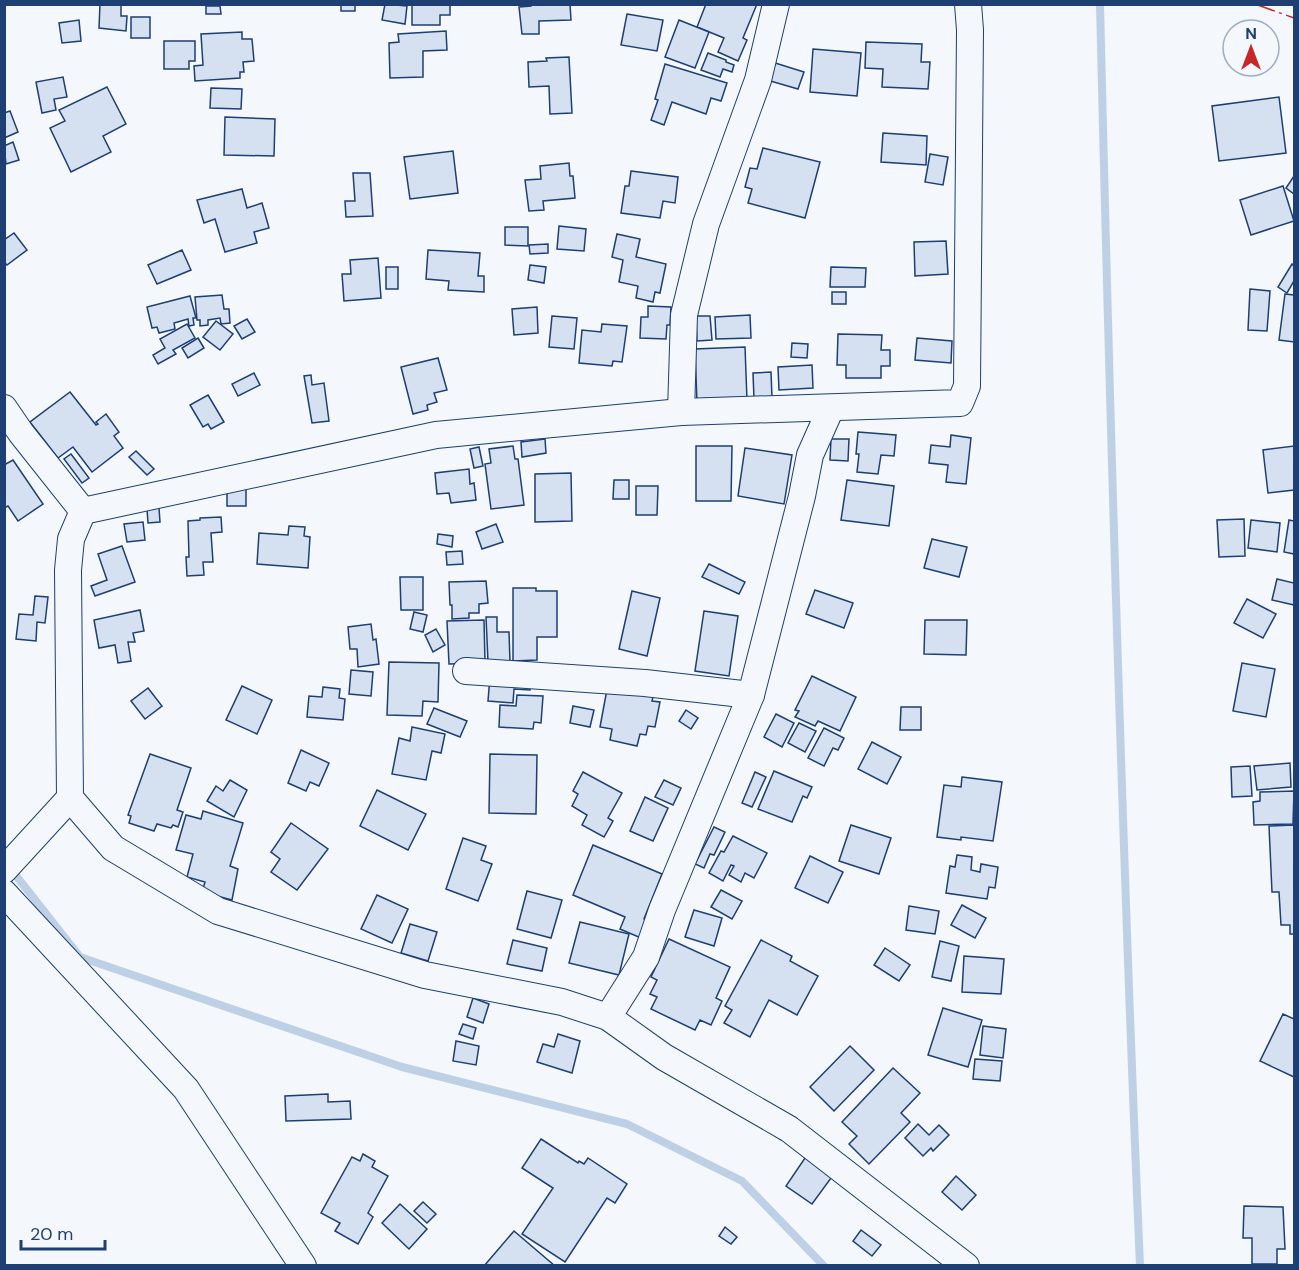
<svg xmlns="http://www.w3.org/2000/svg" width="1299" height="1270" font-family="'DM Sans',sans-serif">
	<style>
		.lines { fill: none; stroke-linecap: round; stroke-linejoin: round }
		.stream { stroke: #bed0e5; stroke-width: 8 }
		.building { fill: #d5e0f0; stroke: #1d3f73; stroke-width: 1.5 }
		.street-casing { stroke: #1d3f73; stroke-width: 28 }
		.street { stroke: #f4f7fb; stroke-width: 26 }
		.power { stroke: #c62828; stroke-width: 1.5; stroke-dasharray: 21 4.5 3 4.5; stroke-linecap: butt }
	</style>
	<rect width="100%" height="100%" fill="#f4f7fb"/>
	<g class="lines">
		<g class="stream">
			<path d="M 1100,4 C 1110,425 1122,845 1140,1266"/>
			<polyline points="10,868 80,957 402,1067 627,1124 742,1181 824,1266"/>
		</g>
	</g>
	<g class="building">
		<polygon points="100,4 121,4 121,16 127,16 126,31 99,28"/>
		<rect x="341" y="4" width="14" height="7"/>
		<polygon points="385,4 407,6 405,24 382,20"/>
		<polygon points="412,4 450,4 450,15 440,15 440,25 412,25"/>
		<polygon points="531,4 570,4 571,20 539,21 539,34 522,34 519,7 531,6"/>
		<polygon points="706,4 757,4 743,38 747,40 738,61 718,52 724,38 697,27"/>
		<polygon points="206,6 220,6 221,14 206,14"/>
		<polygon points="627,14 663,20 657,51 621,45"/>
		<rect x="131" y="17" width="19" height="21"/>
		<polygon points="79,20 81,41 62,43 59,23"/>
		<polygon points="679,20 709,32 695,68 665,57"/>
		<polygon points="446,31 447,50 423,51 423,77 390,78 389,43 399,42 398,34"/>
		<polygon points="242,32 242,39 252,39 254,61 243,62 244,72 240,72 240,78 195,81 194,66 203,65 201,34"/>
		<polygon points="164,41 195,41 195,61 189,61 189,69 164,69"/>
		<polygon points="866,42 922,44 921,62 930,62 928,89 882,87 883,69 865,68"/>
		<polygon points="813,49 861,53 857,96 810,92"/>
		<polygon points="708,53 726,60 726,62 734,65 732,72 723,69 720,77 701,70"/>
		<polygon points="569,57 572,113 550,114 549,86 529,87 528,62 547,61 546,58"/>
		<polygon points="772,62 804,72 798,89 767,80"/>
		<polygon points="665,64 727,83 721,101 711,98 706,114 672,102 664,125 651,120 658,100 655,99"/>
		<polygon points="63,77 67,97 54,99 56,110 42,113 36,82"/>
		<polygon points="107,87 126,124 103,136 111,152 71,172 50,128 65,121 59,110"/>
		<polygon points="211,88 242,89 241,109 210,108"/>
		<polygon points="1279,97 1286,153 1219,161 1212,106"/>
		<polygon points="10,111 18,132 4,138 4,113"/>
		<polygon points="225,117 275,119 274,156 224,155"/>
		<polygon points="883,133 927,136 926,165 881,162"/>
		<polygon points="13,142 19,160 6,164 4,146"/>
		<polygon points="763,148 820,162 805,218 748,203 752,189 745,187 750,168 757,169"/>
		<polygon points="453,151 458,193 410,199 404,157"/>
		<polygon points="930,154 948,157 943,185 925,182"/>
		<polygon points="569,163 570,176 573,176 575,198 543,201 544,210 529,211 525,180 541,179 540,166"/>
		<polygon points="631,171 678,177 675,203 663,201 660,218 621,213 625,186 629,186"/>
		<polygon points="353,173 370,173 373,216 346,217 345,201 355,201"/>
		<polygon points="1294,176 1294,194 1286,188"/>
		<polygon points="1283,186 1294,221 1251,235 1240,200"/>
		<polygon points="242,189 247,208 262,203 269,228 254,232 257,243 225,252 215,219 204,223 197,200"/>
		<polygon points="559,226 586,229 584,251 557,249"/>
		<polygon points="505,227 528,227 528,246 505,245"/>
		<polygon points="14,233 27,250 7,265 4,262 4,240"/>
		<polygon points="617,234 640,239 636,257 666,264 660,293 655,292 653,302 636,298 638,286 619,282 623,260 612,257"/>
		<polygon points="946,241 948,274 915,276 914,242"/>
		<polygon points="548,244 548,253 530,254 529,245"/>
		<polygon points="182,250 191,270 157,284 148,265"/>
		<polygon points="428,250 480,253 478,276 484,276 484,292 448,290 449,281 426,279"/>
		<polygon points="378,258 381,298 344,301 342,274 351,274 350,260"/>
		<polygon points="1292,264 1294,266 1294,281 1287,293 1278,287"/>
		<polygon points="530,265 546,267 544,283 528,280"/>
		<rect x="386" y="267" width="12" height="22"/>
		<polygon points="831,267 866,268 865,287 830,287"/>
		<polygon points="1250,289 1270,291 1267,331 1248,330"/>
		<rect x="832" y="292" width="14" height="12"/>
		<polygon points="1285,294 1294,295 1294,342 1279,340"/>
		<polygon points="222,295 224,309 229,309 230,323 221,324 220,318 208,320 208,325 200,326 200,320 197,320 195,297"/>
		<polygon points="190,296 196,318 193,318 194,325 189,326 188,319 174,323 175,329 159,333 157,327 152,328 147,307"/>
		<polygon points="648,306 671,307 670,325 667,325 666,339 640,338 641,317 648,317"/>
		<polygon points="537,307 538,333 514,335 512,309"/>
		<polygon points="750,315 751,338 716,339 715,317"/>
		<polygon points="552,316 577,318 574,349 549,347"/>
		<polygon points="696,316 710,316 712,340 697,341"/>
		<polygon points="247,319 255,332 242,339 234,326"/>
		<polygon points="216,321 233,334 220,350 203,337"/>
		<polygon points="187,324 195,338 173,350 176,354 158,364 153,355 165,348 160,339"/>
		<polygon points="602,324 627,326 622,362 613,361 612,366 579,363 582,330 601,332"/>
		<polygon points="838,334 882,335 881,350 890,350 890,366 881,366 881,378 846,378 846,365 837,365"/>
		<polygon points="198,338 204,348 188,358 182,348"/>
		<polygon points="917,338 952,341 951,363 915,360"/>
		<polygon points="792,343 808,344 807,358 791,357"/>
		<polygon points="745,347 747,400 697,403 695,349"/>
		<polygon points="438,358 447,390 434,393 437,402 427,405 428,410 413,414 401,367"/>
		<polygon points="812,365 813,388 779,390 778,367"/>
		<polygon points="771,372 772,398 754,399 753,373"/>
		<polygon points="254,373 260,385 238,396 232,384"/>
		<polygon points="311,375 312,385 324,383 329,421 312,423 304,376"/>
		<polygon points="70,392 96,425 98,424 96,422 106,414 119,432 114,436 123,448 92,472 73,447 58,458 30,422"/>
		<polygon points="208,395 224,422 211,429 208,424 203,427 190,405"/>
		<polygon points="858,432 896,435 894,456 881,455 878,474 857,472 859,454 856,454"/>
		<polygon points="951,435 971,438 966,484 946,482 948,465 929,463 931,445 950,447"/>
		<polygon points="545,439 546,453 522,457 521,442"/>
		<polygon points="831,439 849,439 848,461 830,460"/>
		<polygon points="513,446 515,459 518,459 524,505 491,509 485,464 491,463 489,449"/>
		<polygon points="696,446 732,446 731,501 696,501"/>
		<polygon points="1294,446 1294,490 1268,493 1263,450"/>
		<polygon points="479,447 483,466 474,468 470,449"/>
		<polygon points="745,448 792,455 784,504 738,496"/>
		<polygon points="136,451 154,469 147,475 129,457"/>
		<polygon points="71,454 89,478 82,483 64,459"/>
		<polygon points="13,460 43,504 18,521 8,506 4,508 4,465"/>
		<polygon points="469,469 470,484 474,483 476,500 451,503 449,493 437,494 435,473"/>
		<polygon points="571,473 572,521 535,522 535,474"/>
		<polygon points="614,480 629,480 629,499 613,499"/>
		<polygon points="847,480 894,486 889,526 841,520"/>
		<polygon points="636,486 658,486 657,515 636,515"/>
		<rect x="227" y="489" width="19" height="17"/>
		<polygon points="159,508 160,522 148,523 147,509"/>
		<polygon points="221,517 222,532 211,533 213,562 203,562 204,575 187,576 186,557 189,557 188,521 200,520 200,518"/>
		<polygon points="1244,519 1245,556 1219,557 1217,520"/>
		<polygon points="1251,520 1280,523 1277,552 1248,548"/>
		<polygon points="1289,520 1294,521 1294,554 1284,552"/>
		<polygon points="143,522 145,540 127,542 124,524"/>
		<polygon points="496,524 503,542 482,549 476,532"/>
		<polygon points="289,526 305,527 304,536 310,537 308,568 257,564 259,533 288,535"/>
		<polygon points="438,534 453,536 452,547 437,544"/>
		<polygon points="932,539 967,547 959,577 924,568"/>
		<polygon points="122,546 135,582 95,596 91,586 107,580 98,554"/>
		<polygon points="462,551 463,564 447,565 446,552"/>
		<polygon points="709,564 745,582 739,594 702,577"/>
		<polygon points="400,577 423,577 423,610 401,610"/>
		<polygon points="1277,579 1294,583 1294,605 1272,600"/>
		<polygon points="486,581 488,603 479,604 479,613 469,613 469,618 452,619 452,605 450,605 449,582"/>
		<polygon points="513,588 536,588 536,591 557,591 557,637 537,637 537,660 513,661"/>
		<polygon points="815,590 853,603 844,628 806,614"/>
		<polygon points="632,591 660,598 647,656 619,649"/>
		<polygon points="35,596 48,597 45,623 37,622 36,641 16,639 19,614 33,615"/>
		<polygon points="1247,599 1276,614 1263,638 1234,623"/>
		<polygon points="140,610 144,631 133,633 135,642 128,642 131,661 118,663 115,645 99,648 94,620"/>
		<polygon points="704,611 738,616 729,676 695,671"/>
		<polygon points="414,612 427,615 423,632 410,629"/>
		<polygon points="486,617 497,617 497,632 509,632 510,662 488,662"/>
		<polygon points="484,620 485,663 449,664 447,621"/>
		<polygon points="925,620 967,620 966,655 924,654"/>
		<polygon points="371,624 373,640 376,639 379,664 358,667 357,649 350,649 348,627"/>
		<polygon points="436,629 445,645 433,652 425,635"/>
		<polygon points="389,662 439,663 438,702 423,701 422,716 387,715"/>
		<polygon points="1242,663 1275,669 1266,717 1233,711"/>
		<polygon points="351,670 373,672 371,696 349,694"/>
		<polygon points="490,676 530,680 530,690 514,689 513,703 488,701"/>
		<polygon points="812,676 856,697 840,731 818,721 815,726 795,717 799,711 795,710"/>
		<polygon points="608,684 654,693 652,701 660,702 655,727 648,726 646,735 640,734 637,746 610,740 612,729 600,727"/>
		<polygon points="242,686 272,700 257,734 226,720"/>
		<polygon points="323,687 340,689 339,698 345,699 343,720 307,717 309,696 322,697"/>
		<polygon points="148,688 162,706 145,719 131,701"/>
		<polygon points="517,695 543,696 541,723 534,722 533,729 499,727 500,705 516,706"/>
		<polygon points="573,706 594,710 590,727 570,723"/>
		<polygon points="901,707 921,707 921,730 900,730"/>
		<polygon points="434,708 467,721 460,737 427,724"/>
		<polygon points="686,710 698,718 691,729 679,721"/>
		<polygon points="776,714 794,723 782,747 764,737"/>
		<polygon points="799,723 816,731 805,752 788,743"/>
		<polygon points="412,727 445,734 441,753 432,751 426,780 392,774 399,738 410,741"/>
		<polygon points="824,728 844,738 838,750 833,748 824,766 808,758"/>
		<polygon points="872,742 901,757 887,784 858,769"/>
		<polygon points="301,750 329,763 319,786 310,782 306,791 288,783"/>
		<polygon points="150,754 191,768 177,810 183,812 178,827 173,825 171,828 157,824 154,831 129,823 131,816 128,815"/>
		<polygon points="490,754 537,755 536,814 489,813"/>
		<polygon points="1290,763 1291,787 1257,790 1254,766"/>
		<polygon points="1250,766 1252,796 1232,797 1231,767"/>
		<polygon points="774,771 812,787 807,798 803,796 792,822 758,809"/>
		<polygon points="583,772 622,793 608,818 613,821 604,837 582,825 587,815 572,806 578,794 573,791"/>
		<polygon points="755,772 766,777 752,807 742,803"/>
		<polygon points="962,777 1002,782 993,841 961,837 961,840 937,837 944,785 961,787"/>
		<polygon points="230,780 247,790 234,817 207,801 216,786 223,791"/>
		<polygon points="664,780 681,788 673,805 655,797"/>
		<polygon points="377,790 426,814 408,850 360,826"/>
		<polygon points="1294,791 1293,824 1254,825 1253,802 1260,801 1260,792"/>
		<polygon points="645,797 668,808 653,841 630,831"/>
		<polygon points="203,811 243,823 230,866 238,869 232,900 202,892 205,882 187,877 193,854 176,850 186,815 201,819"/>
		<polygon points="291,823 328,849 297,890 271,872 280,859 271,852"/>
		<polygon points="851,825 891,838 879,874 839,861"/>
		<polygon points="1294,825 1294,934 1290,934 1290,925 1281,925 1279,892 1272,892 1269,826"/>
		<polygon points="714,827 725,832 714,855 710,854 704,868 695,864"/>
		<polygon points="733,836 767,853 754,878 745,873 741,882 729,875 734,866 731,865 723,881 709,873 721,851 724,852"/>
		<polygon points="463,838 486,846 481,860 492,864 478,901 446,889"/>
		<polygon points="593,845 662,874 644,919 648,921 641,938 620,929 625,917 573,895"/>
		<polygon points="957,855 972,857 971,870 980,872 981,864 998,867 995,888 989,887 987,899 946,893 950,866 955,867"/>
		<polygon points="810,856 843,872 828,903 795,888"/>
		<polygon points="721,890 742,901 732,919 711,907"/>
		<polygon points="527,891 562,900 551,938 517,929"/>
		<polygon points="377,895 408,909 392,943 361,929"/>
		<polygon points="962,905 986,918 975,938 951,925"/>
		<polygon points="909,906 939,911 935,934 906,930"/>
		<polygon points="694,910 722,918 714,946 685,937"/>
		<polygon points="580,922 629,934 619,975 569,963"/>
		<polygon points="410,924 437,932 428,961 401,953"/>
		<polygon points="669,939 730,967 716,998 722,1001 711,1025 700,1020 695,1030 651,1009 657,997 650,994 657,980 651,977"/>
		<polygon points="513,940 547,948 542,971 507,964"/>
		<polygon points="761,940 792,956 790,961 818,976 797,1015 769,1000 750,1037 724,1023 732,1010 725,1006"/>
		<polygon points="940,941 959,946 951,981 932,977"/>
		<polygon points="885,948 910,965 899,981 874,965"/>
		<polygon points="964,956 1004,959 1001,994 962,992"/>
		<polygon points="473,998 489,1004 483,1023 467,1017"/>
		<polygon points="943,1008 982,1020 968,1067 928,1055"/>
		<polygon points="1283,1014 1294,1019 1294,1077 1260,1061"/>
		<polygon points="463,1024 476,1028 473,1039 459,1034"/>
		<polygon points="983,1026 1006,1029 1003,1058 980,1055"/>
		<polygon points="558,1034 580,1041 572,1073 537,1062 543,1044 554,1047"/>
		<polygon points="456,1041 479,1046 476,1065 453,1061"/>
		<polygon points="850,1046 874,1070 834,1111 810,1087"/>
		<polygon points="975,1059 1002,1061 1000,1081 973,1079"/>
		<polygon points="893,1068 920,1093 901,1113 910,1122 869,1164 849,1144 857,1136 842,1122"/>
		<polygon points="328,1094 328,1102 350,1101 351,1119 286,1121 285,1096"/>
		<polygon points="918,1124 929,1135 939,1125 949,1135 933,1151 931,1148 923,1156 905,1138"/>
		<polygon points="541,1139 578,1163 579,1161 584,1164 588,1158 627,1184 615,1203 607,1198 565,1262 522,1234 553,1188 522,1168"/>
		<polygon points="363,1154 375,1161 372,1167 388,1176 368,1213 373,1217 358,1244 335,1231 340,1223 321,1213 352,1157 360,1161"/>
		<polygon points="807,1155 834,1174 812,1204 786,1186"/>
		<polygon points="956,1176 976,1195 962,1210 942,1192"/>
		<polygon points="423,1202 436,1214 427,1223 414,1211"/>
		<polygon points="400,1204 427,1229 409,1249 382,1223"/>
		<polygon points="1244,1206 1283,1207 1285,1249 1277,1249 1277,1264 1252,1264 1252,1238 1243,1238"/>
		<polygon points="725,1227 737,1237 731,1244 719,1236"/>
		<polygon points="861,1230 881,1245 872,1256 853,1241"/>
		<polygon points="514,1231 555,1266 484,1266"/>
	</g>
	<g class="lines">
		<g class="street-casing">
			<g id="street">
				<polyline points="4,408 21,433 83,511"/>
				<polyline points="681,412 684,315 706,224 758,80 776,4"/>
				<polyline points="466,671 645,683 751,695"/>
				<polyline points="4,870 70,798"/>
				<polyline points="4,893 186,1089 303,1266"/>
				<polyline points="608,1017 646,957 662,910 751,695 802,496 810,455 831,408"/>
				<polyline points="966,1266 789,1129 664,1057 608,1017 562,1002 425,975 218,911 113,848 70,798 68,570 71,539 83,511 436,435 681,412 960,403 967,386 970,30 968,4"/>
			</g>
		</g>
		<use href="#street" class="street"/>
		<polyline class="power" points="1255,4 1294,18"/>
	</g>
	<rect width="1299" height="1270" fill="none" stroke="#1d3f73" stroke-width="12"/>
	<g transform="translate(1251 48)"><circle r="28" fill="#f4f7fb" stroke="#9eadc5" stroke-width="1.5"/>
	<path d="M0-4.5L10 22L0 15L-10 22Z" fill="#c62828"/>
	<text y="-9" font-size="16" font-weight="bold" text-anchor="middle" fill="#1d3f73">N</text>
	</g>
	<path d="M21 1240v9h84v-9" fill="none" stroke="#1d3f73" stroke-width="3"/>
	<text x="30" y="1240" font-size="18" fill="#1d3f73" stroke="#f4f7fb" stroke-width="4.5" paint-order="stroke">20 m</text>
</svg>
